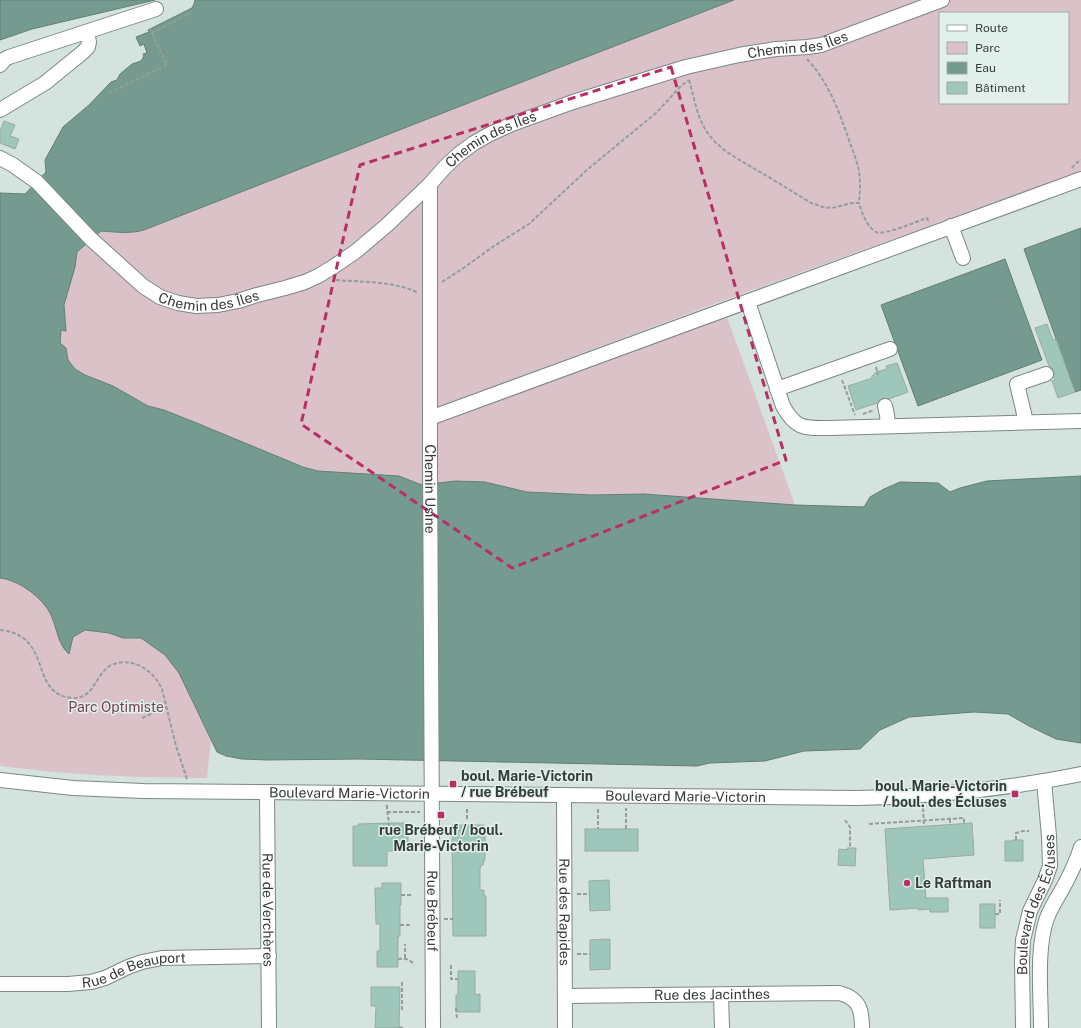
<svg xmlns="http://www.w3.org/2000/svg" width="1081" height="1028" font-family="'Public Sans',sans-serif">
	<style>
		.green { fill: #dbc2c8; fill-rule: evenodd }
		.water { fill: #759b90; stroke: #627e76 }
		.building { fill: #9fc6ba; stroke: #9ba9a4 }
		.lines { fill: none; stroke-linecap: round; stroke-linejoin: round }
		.minor-casing { stroke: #7b8884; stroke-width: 16 }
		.path { stroke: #929e9a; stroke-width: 2; stroke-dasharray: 4 2; stroke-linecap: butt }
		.minor { stroke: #fff; stroke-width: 14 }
		.marked { fill: none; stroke: #b92e67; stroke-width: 3; stroke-dasharray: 8 5; stroke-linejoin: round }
		.poi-dot { fill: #b92e67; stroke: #e1f0eb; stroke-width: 1.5 }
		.labels { text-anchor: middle; stroke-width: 3; stroke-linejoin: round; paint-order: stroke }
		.street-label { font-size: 14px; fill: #363c3a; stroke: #e1f0eb }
		.park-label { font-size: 14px; fill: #764252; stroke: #e1f0eb }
		.poi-label { font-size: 14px; font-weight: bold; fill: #363c3a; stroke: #e1f0eb; text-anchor: start }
	</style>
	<rect width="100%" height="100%" fill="#d4e3de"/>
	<g class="green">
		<path d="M 734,0 L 1081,0 L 1081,171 L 722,301 L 462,398 L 467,412 L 727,317 L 795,505 L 644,494 L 592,495 L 527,492 L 484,482 L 455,481 L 422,485 L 399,476 L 318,471 L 290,462 L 164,410 L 148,406 L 113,386 L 85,375 L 75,369 L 68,360 L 66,348 L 60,343 L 61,330 L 66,330 L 64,306 L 75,267 L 77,252 L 102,231 L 126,232 L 218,201 L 545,73 ZM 940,13 L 1068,13 L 1068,103 L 940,103 Z"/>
		<path d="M 0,578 C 19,580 43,598 51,615 C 57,628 58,645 69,654 L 73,637 L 85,630 L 109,633 L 123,638 L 141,638 L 165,655 L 179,673 L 211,739 L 207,778 C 138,778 69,775 0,766 Z"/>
	</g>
	<g class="water">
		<polygon points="0,0 155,0 32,29 0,40"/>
		<path d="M 195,0 L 734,0 L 545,73 L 144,230 C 130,234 116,232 101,231 L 77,252 L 75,267 L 64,305 L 66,331 L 61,330 L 60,343 L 66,348 L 68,360 L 75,369 L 85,375 L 113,386 L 148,406 L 164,410 L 199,424 L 303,467 L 318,471 L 399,476 L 422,485 L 455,481 L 485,482 L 527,492 L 592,495 L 644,494 L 795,505 L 864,507 L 870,497 L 884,489 L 900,482 L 938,483 L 950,492 L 960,488 L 987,481 L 1081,476 L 1081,743 L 1056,739 L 1029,726 L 1008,714 L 974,712 L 909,717 L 880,730 L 860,749 L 804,751 L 765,761 L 710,763 L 697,766 L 359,759 L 267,760 L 242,759 L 226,756 L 217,752 L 179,673 L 165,655 L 141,638 L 123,638 L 109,633 L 85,630 L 73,637 L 69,654 C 58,645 57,628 51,615 C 43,598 19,580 0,578 L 0,193 L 25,194 L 46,172 L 45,160 L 63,127 L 89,105 L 111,82 L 117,80 L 120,74 L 132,64 L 141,61 L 144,56 L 143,54 L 147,53 L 144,44 L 140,46 L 136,37 L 149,32 L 148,30 L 192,8 L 194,4 Z"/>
		<polygon points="1081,228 1081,390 1075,392 1024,249"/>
		<polygon points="1005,259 1042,360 918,406 881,305"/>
	</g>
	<g class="building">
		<polygon points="4,121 15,125 10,136 19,139 15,149 0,143 0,131"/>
		<polygon points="1047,324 1053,340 1056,339 1075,392 1058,398 1052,381 1055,380 1054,377 1054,372 1052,368 1049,366 1035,328"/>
		<polygon points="897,363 908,392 889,399 883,398 880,400 877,403 856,410 848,386 872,378 872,376 876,372 887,369 886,366"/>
		<polygon points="391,823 406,823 406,830 408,830 408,845 406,845 406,851 387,851 387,866 353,866 353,826 358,826 358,824"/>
		<polygon points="972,823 974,855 923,859 926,898 948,898 948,912 930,912 930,909 918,910 918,908 890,910 885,829"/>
		<polygon points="452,825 484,825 484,830 485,830 485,860 484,860 483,865 481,865 480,869 480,890 484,890 484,896 486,896 486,936 453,936"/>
		<rect x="585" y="829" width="53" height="22"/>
		<polygon points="1012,840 1023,840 1023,861 1005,861 1005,841 1012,841"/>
		<polygon points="847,848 856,848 855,866 838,865 839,849 847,850"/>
		<polygon points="609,880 610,910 590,911 589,881"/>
		<polygon points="382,883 401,883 401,905 400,905 400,936 398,936 398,967 377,967 377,951 380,951 380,924 376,924 375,888 382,888"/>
		<rect x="980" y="904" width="15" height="24"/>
		<polygon points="610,939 610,969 590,970 590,940"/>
		<polygon points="458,971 475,971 475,995 480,994 480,1012 456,1012 456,995 458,995"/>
		<polygon points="371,987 400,987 399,1028 375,1028 376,1006 371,1006"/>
	</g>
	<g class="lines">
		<g class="minor-casing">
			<g id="minor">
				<polyline points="0,65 5,59 9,57 156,9"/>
				<polyline points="0,110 45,83 82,53 88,47 89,42 87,32"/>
				<path id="s1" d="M 0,158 L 13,165 L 37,182 L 91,239 L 143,286 L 160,297 L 178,303 L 196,306 L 218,305 L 238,301 L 257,295 L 285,288 L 305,282 L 318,276 L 333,267 L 355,252 L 387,225 L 430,184 L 445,167 L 459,154 L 474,143 L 488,135 L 512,124 L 573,102 L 686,67 L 739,55 L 776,49 L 808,47 L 821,45 L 942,0"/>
				<path id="s2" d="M 430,184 L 430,459 L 433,1028"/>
				<polyline points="951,226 963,258"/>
				<path d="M 748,302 L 783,406 C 796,430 805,428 830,428 L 1081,421"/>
				<polyline points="777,389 890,349"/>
				<polyline points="885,406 887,415 888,426"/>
				<polyline points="430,418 1081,179"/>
				<polyline points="1026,422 1017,384 1046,374"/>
				<path id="s3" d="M 0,780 L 73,788 L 143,791 L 856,798 C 932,797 1007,789 1081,774"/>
				<path id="s4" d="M 267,792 L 269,1028"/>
				<path id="s5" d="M 564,796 L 565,1028"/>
				<path id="s6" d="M 0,984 L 68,984 L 91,982 L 105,978 L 128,967 L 142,962 L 162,958 L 269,956"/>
				<polyline points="721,995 722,1028"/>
				<path id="s7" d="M 565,996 L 839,993 C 859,998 862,1009 862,1028"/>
				<path id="s8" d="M 1023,1028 L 1022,961 L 1023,940 L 1030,911 L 1045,880 L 1050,866 L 1049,836 L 1044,781"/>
				<path d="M 1041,1028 C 1041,996 1036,948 1047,918 C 1051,907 1058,897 1064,886 C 1071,873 1077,860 1081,847"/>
			</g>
		</g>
		<g class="path">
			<polyline points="152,33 190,13"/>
			<path d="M 807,59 C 829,82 840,114 850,143 C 853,151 856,159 858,167 C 861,179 860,191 859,203"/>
			<path d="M 689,80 C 694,97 697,117 707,132 C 719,150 740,160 758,171 C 776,181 793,192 811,203 L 823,207 L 832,208 L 852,203 L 859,203 C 862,213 867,227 876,232 C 883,236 918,221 927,218 L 929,223"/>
			<polyline points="109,93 167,65 150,29"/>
			<polyline points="1072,168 1075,164 1081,160"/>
			<path d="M 336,280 C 359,282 397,281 418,293"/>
			<polyline points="442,282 465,267 494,246 529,224 588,169 656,113 681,86 689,80"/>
			<polyline points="876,367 878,375"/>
			<polyline points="842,380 855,415"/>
			<polyline points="863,414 874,410"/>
			<path d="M 0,630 C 54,635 28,694 72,698 C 93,699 94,679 107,668 C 110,665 114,664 118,663 C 137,659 154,672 162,689 L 176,746 L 187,779"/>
			<polyline points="142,718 166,707"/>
			<path d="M 387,805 C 387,813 389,819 389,827"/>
			<polyline points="923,808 924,826"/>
			<polyline points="598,809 598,829"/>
			<polyline points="387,812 420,812"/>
			<polyline points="467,819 467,807"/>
			<polyline points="950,819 950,824"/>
			<polyline points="845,820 850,827 850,848"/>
			<polyline points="869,824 964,818 964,823"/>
			<polyline points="626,829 626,808"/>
			<polyline points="1016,840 1016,833 1023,831 1029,831"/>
			<polyline points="577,894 590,894"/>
			<polyline points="401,895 411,895"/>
			<polyline points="995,914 1000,914 1000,900"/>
			<polyline points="444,919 453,919"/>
			<polyline points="400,925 410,925"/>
			<polyline points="577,954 590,954"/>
			<polyline points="405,958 405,944"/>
			<path d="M 398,959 C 405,958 408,959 413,963"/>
			<polyline points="451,965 451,979 458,979"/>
			<polyline points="456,1008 457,1019"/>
			<polyline points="402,1010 402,981"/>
			<polyline points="399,1027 403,1028"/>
		</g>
		<use href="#minor" class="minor"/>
	</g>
	<path class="marked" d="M 671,67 L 786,460 L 512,568 L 301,424 L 360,165 Z"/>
	<g class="poi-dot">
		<rect x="449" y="780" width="8" height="8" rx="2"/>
		<rect x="1011" y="790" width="8" height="8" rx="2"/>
		<rect x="437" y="811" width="8" height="8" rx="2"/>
		<circle cx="907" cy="883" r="4"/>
	</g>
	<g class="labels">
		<g class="street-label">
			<text dy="5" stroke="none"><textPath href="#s1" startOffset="922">Chemin des Îles</textPath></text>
			<text dy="5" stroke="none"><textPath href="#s1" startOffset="599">Chemin des Îles</textPath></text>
			<text dy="5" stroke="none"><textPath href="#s1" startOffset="263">Chemin des Îles</textPath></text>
			<text dy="5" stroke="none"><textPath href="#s2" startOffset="305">Chemin Usine</textPath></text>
			<text dy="5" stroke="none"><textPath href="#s3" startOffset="350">Boulevard Marie-Victorin</textPath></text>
			<text dy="5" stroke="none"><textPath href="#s3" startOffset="686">Boulevard Marie-Victorin</textPath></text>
			<text dy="5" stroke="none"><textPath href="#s8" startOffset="126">Boulevard des Écluses</textPath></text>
			<text dy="5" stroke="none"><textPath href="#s4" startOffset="118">Rue de Verchères</textPath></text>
			<text dy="5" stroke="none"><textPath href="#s2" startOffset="727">Rue Brébeuf</textPath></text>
			<text dy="5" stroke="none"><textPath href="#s5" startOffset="116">Rue des Rapides</textPath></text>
			<text dy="5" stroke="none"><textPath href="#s6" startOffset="136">Rue de Beauport</textPath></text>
			<text dy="5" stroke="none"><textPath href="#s7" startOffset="147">Rue des Jacinthes</textPath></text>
		</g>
		<g class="park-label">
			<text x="116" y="712">Parc Optimiste</text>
		</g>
		<g class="poi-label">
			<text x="461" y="781">boul. Marie-Victorin<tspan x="461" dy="16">/ rue Brébeuf</tspan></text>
			<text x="1007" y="791" text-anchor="end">boul. Marie-Victorin<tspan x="1007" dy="16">/ boul. des Écluses</tspan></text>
			<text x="441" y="835" text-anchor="middle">rue Brébeuf / boul.<tspan x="441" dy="16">Marie-Victorin</tspan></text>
			<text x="915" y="888">Le Raftman</text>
		</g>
	</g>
	<rect x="939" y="12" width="130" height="92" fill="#e1f0eb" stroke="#9da8a4"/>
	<rect x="947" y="25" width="20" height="6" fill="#ffffff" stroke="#9da8a4"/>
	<text x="975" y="32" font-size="12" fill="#363c3a">Route</text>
	<rect x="947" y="42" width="20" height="12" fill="#dbc2c8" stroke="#9da8a4"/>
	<text x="975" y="52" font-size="12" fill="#363c3a">Parc</text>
	<rect x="947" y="62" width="20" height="12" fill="#759b90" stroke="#9da8a4"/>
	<text x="975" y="72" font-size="12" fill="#363c3a">Eau</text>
	<rect x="947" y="82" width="20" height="12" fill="#9fc6ba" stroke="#9da8a4"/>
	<text x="975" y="92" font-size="12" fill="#363c3a">Bâtiment</text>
</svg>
